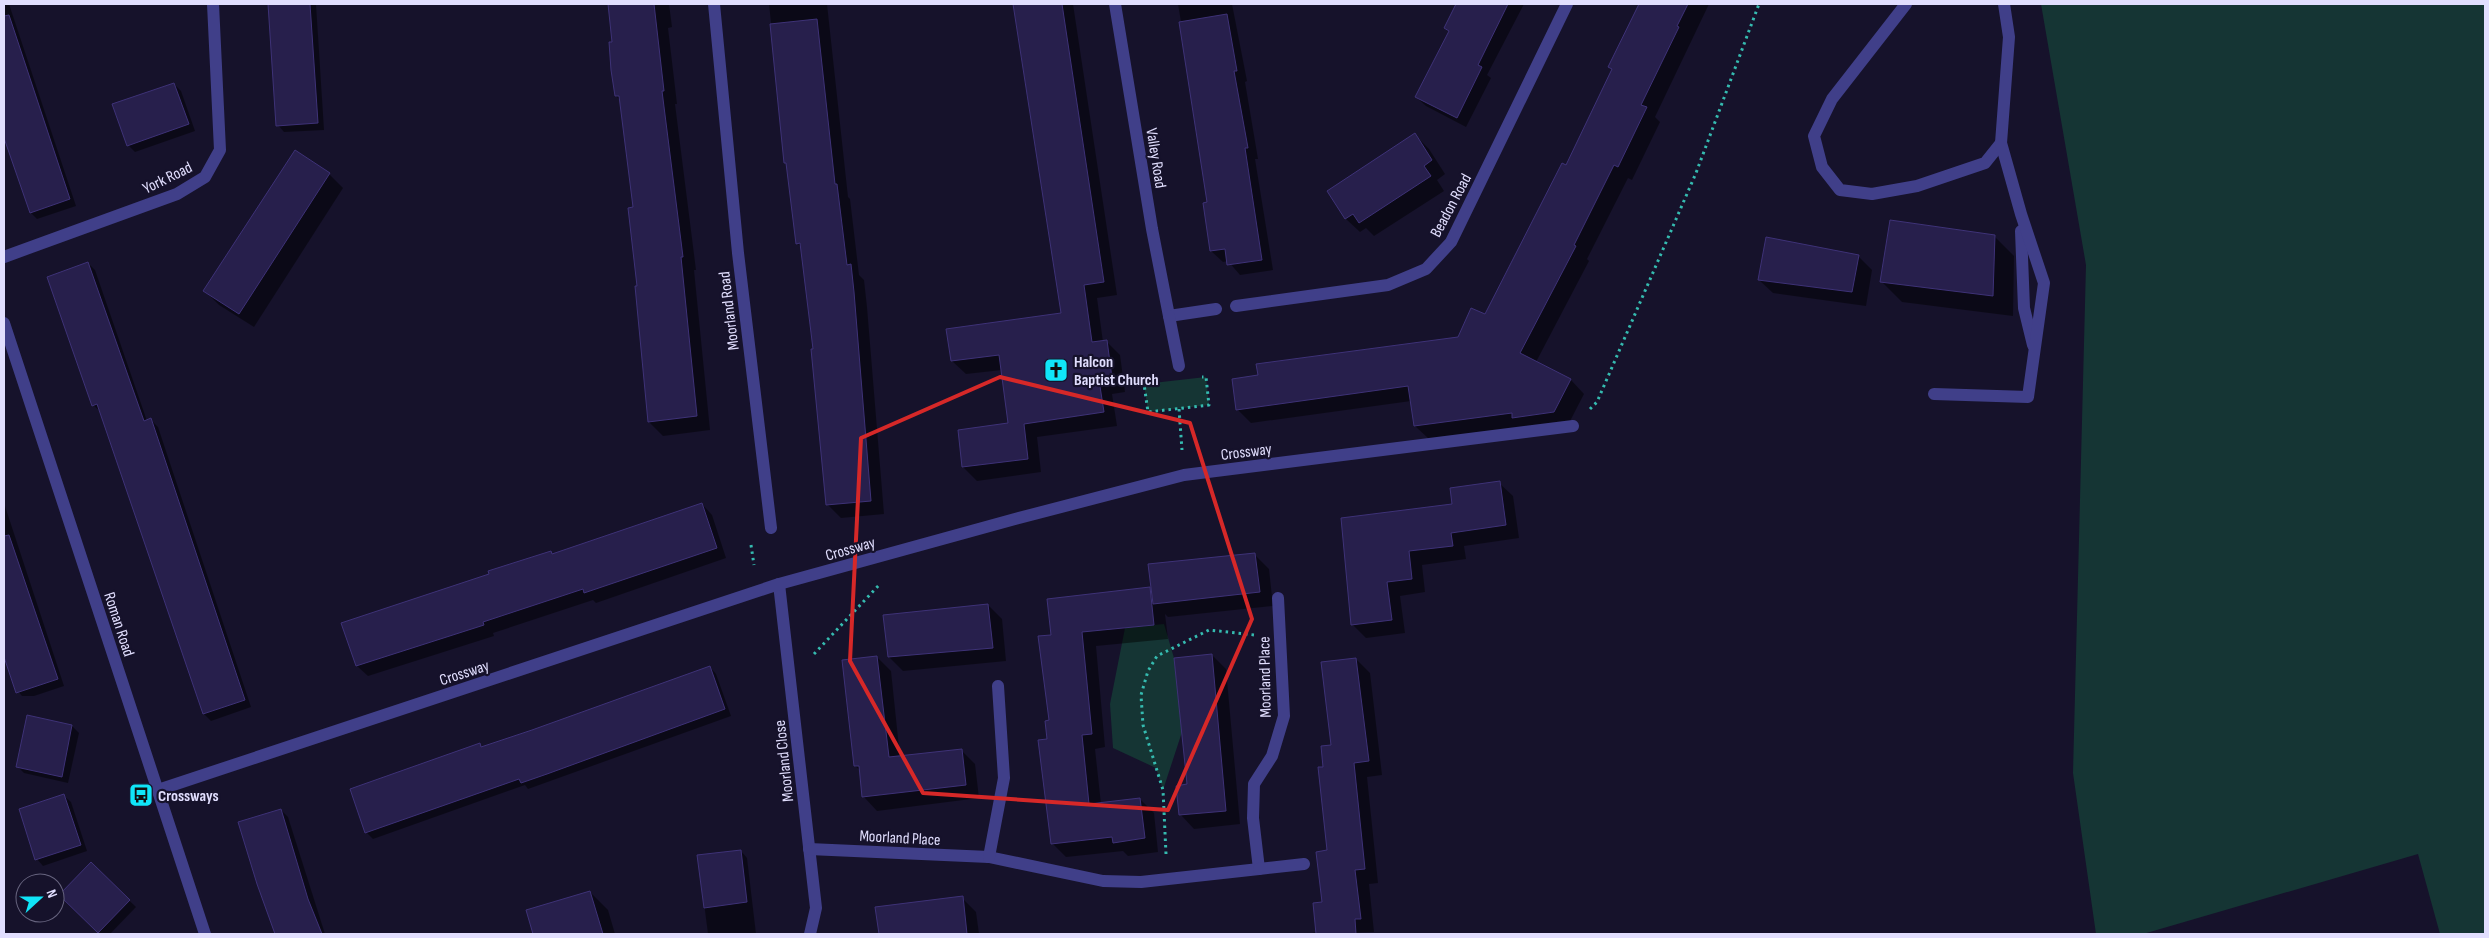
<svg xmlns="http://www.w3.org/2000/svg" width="2489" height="938" font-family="'Sofia Sans Condensed',sans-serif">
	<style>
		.green { fill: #153534 }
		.shadow { fill: #0007 }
		.building { fill: #271f4c; stroke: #3e3277 }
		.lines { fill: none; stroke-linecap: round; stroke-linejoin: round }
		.path { stroke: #35bbb0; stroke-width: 3; stroke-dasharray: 2.5 4; stroke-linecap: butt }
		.minor { stroke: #403f89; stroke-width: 12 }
		.marked { fill: none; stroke: #d62828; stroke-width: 4; stroke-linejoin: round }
		.labels { text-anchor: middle; stroke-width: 4.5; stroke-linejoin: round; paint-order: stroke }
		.street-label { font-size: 16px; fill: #e1defe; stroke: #16122b }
		.poi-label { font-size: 16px; font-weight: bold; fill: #e1defe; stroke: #16122b; text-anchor: start }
	</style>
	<rect width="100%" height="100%" fill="#16122b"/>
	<g class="green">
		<polygon points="2041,4 2485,4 2485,934 2440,934 2418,854 2143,934 2096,934 2073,773 2086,265"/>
		<polygon points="1206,377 1209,405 1148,412 1144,384"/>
		<polygon points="1164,624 1174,658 1182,732 1163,790 1156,768 1113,748 1110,704 1125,628"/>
	</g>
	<g class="shadow">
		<polygon points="4,4 9,4 76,206 37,219 31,213 4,131"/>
		<polygon points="269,4 316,4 324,130 284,132 278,125"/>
		<polygon points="609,4 669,4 672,27 668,28 677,104 675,104 696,270 694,270 710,430 663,436 649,422 635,208 620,100 616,96"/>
		<polygon points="769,4 827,4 848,197 850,199 859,275 864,280 867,307 884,514 841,518 827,504 814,350 802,248 797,243 788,165 786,163"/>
		<polygon points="1013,4 1073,4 1117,295 1097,298 1103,342 1106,341 1120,355 1125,392 1112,394 1117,426 1037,437 1041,472 977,481 963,467 959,431 1009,424 1002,370 966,374 952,361 1062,314"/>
		<polygon points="1178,4 1232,4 1247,81 1245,82 1258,159 1255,159 1273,270 1240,275 1228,261 1223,262 1211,251 1205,204 1209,203 1191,101 1194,100"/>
		<polygon points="1458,4 1524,4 1487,75 1491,78 1466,127 1426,106 1416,97 1449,32 1445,28"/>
		<polygon points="1640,4 1709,4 1655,117 1660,122 1632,180 1628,178 1587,259 1589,261 1536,362 1571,380 1584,394 1568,425 1429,439 1415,426 1411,401 1251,423 1238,410 1459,339 1486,315 1567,167 1613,70 1610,67"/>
		<polygon points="174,84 181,91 195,131 135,152 128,145"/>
		<polygon points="1415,135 1429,149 1445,174 1437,180 1444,191 1374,236 1366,228 1360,232 1346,219"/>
		<polygon points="329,174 343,188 254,327 219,305 205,291"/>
		<polygon points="1994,236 2014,256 2013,316 1902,302 1881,281"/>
		<polygon points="1858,256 1872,270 1866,306 1773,293 1759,280"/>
		<polygon points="88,263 95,270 147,421 151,420 158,427 251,707 211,721 204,714 101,412 93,405"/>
		<polygon points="1499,483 1513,496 1519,538 1464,546 1466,559 1422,565 1425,592 1400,596 1405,633 1366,638 1352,624 1342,519 1454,505"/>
		<polygon points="4,503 64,686 34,696 22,696 16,689 4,653"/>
		<polygon points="702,504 712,515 726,558 596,603 593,600 493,633 494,636 368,676 357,666 343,624 491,575 550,552 553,555"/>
		<polygon points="1255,555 1269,569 1273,606 1168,617 1165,614 1168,639 1096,646 1105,747 1095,749 1101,804 1140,799 1154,813 1158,852 1128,856 1123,851 1066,857 1052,843 1048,740 1051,721 1052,636 1150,589 1152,591"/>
		<polygon points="988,605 1002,619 1006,661 903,671 889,657"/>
		<polygon points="1212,655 1226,669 1240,824 1194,829 1181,815 1188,785"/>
		<polygon points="877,657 891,671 900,757 961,750 975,764 979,798 877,811 864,797 861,771 855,766"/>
		<polygon points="1356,659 1370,673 1382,775 1367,777 1378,883 1369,884 1374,932 1307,934 1317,932 1324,903 1328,851 1325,768"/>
		<polygon points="710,667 716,674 731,716 528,789 525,785 373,839 366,832 479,745 483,748"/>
		<polygon points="28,717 72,726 79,733 68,783 24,773 17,766"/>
		<polygon points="64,796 71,802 87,851 43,866 37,859"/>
		<polygon points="281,810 288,817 325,934 275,934 240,823"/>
		<polygon points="741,851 747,858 756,934 708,934 698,856"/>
		<polygon points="91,864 136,907 110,934 101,934 61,895"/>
		<polygon points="590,892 608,910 615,934 534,934 528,911"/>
		<polygon points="962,898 976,912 979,934 880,934 877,908"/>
	</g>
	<g class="building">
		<polygon points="268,4 310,4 318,123 276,126"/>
		<polygon points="608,4 654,4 664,91 662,91 683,257 681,257 697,416 648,422 635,286 637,286 628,208 633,207 619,96 615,96 611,70 609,42 612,42"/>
		<polygon points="1013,4 1062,4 1104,282 1084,285 1092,342 1107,340 1112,378 1099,380 1104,412 1024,424 1028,459 962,467 958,430 1008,423 999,355 951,361 946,329 1061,313"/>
		<polygon points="1456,4 1508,4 1478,65 1482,67 1457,118 1415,97 1449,31 1444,28"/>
		<polygon points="1639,4 1688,4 1677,26 1679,27 1641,105 1647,107 1618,167 1614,165 1574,245 1576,246 1520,353 1571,379 1554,412 1512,418 1512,413 1414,426 1408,386 1236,410 1232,379 1258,375 1256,364 1458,337 1471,308 1485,314 1562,163 1566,165 1612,69 1608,67"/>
		<polygon points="1227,14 1237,71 1234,71 1248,148 1245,148 1262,260 1227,265 1225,249 1210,251 1203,203 1207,202 1179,22"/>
		<polygon points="9,15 70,199 30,213 4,138 4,16"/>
		<polygon points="817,19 835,184 837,184 847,265 851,264 854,292 871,501 826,505 811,349 813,349 800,243 796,244 786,163 784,163 770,24"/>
		<polygon points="174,83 189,124 127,146 112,104"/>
		<polygon points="1415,133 1432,160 1424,166 1431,176 1359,223 1353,214 1345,219 1327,191"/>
		<polygon points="295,150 330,173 239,314 203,291"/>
		<polygon points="1890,220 1995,235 1993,296 1880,282"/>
		<polygon points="1766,237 1859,255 1852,292 1758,280"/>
		<polygon points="88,262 144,421 151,418 245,700 203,714 97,404 92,406 47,277"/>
		<polygon points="1500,481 1506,525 1451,533 1453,546 1409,551 1412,579 1387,582 1392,620 1351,625 1341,518 1452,504 1450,488"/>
		<polygon points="702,503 717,548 584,593 583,589 483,622 484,625 356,666 341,623 489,574 488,571 551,551 552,554"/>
		<polygon points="9,535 58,679 16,693 4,657 4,536"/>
		<polygon points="1255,553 1260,592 1153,604 1148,564"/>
		<polygon points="1150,587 1154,625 1082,632 1092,734 1082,735 1089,804 1140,798 1145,838 1113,843 1112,837 1051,844 1038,740 1047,739 1045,721 1049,720 1038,636 1051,635 1047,599"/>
		<polygon points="988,604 993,648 888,657 883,615"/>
		<polygon points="1212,654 1226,811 1179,815 1176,786 1187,784 1174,658"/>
		<polygon points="877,656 889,757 962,749 966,785 862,797 859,766 854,766 842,660"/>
		<polygon points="1356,658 1369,761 1354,763 1365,869 1355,870 1361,919 1355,919 1356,934 1316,934 1313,903 1322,902 1316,852 1327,850 1318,767 1323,767 1321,746 1331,745 1321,662"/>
		<polygon points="710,666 725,709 547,774 521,783 519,779 365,833 350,789 480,743 481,747 532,730"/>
		<polygon points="27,715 72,725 62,777 16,767"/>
		<polygon points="64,794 81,845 35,860 19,809"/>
		<polygon points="281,809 308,899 322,934 275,934 257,884 238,822"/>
		<polygon points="741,850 747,902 704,908 697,855"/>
		<polygon points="91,862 130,900 98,933 59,895"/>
		<polygon points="590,891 603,934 533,934 526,910"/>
		<polygon points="963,896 967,934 879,934 875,907"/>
	</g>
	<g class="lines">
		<g class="path">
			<polyline points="1160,382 1144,384 1148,412 1209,405 1206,377 1202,377"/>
			<polyline points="1179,409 1182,450"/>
			<polyline points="1590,409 1597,402 1696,173 1759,4"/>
			<polyline points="751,545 754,565"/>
			<polyline points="814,654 880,584"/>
			<polyline points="1166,854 1163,790 1143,725 1141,695 1148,671 1157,656 1209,630 1255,635"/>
		</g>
		<g class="minor">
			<polyline points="714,4 738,253 771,528"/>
			<polyline points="1115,4 1152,229 1169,316 1216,309"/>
			<polyline points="1906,4 1832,99 1814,136 1822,167 1840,190 1872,194 1917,186 1985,163 2001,143"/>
			<polyline points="2021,231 2024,308 2033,345"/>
			<polyline points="4,257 177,194 205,177 220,150 213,4"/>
			<polyline points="1236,306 1388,285 1426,269 1451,242 1567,4"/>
			<polyline points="1169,316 1179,366"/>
			<polyline points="4,323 205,934"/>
			<polyline points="1934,394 2028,397 2044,283 2021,214 2001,143 2009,37 2004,4"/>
			<polyline points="779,584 816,908 810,934"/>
			<polyline points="158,790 779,584 1015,519 1184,475 1573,426"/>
			<polyline points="809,849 989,857 1103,881 1141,882 1259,869 1253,818 1254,784 1272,756 1284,716 1278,598"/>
			<polyline points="989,857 1004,778 998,686"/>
			<polyline points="1259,869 1304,864"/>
		</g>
	</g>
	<path class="marked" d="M 1000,377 L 1190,423 L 1252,619 L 1168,810 L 923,793 L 850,661 L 861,438 Z"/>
	<defs>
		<g id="church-square" transform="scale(1.25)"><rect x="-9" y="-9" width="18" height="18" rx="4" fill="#10e5f8" stroke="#16122b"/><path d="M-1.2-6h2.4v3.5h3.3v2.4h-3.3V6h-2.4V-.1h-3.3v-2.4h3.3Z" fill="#111"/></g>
		<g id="bus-square" transform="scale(1.25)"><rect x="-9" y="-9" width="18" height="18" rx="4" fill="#10e5f8" stroke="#16122b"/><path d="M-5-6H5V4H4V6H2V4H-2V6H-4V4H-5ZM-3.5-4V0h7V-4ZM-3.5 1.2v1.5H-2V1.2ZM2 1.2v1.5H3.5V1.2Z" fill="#111"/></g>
	</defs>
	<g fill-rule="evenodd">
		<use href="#church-square" x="1056" y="370"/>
		<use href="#bus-square" x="141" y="795"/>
	</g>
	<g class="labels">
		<g class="street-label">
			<text transform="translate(1157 158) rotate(81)" y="6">Valley Road</text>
			<text transform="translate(167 177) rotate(-26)" y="6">York Road</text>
			<text transform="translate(1450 205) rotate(-62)" y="6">Beadon Road</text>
			<text transform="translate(728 311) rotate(-97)" y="6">Moorland Road</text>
			<text transform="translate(1246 451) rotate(-7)" y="6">Crossway</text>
			<text transform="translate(850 548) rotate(-16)" y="6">Crossway</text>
			<text transform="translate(120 624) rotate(72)" y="6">Roman Road</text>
			<text transform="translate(464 672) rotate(-18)" y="6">Crossway</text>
			<text transform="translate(1264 677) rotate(-91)" y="6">Moorland Place</text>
			<text transform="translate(783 761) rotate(-96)" y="6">Moorland Close</text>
			<text transform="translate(900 837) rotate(3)" y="6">Moorland Place</text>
		</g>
		<g class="poi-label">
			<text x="1074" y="367">Halcon<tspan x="1074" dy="18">Baptist Church</tspan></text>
			<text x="158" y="801">Crossways</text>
		</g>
	</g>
	<rect width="2489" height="938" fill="none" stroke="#e1defe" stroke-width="10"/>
	<g transform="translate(40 898) rotate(69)"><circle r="24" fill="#16122b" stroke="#67647f"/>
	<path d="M0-4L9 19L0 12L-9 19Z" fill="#10e5f8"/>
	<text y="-8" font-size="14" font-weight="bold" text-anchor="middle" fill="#e1defe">N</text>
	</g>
</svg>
